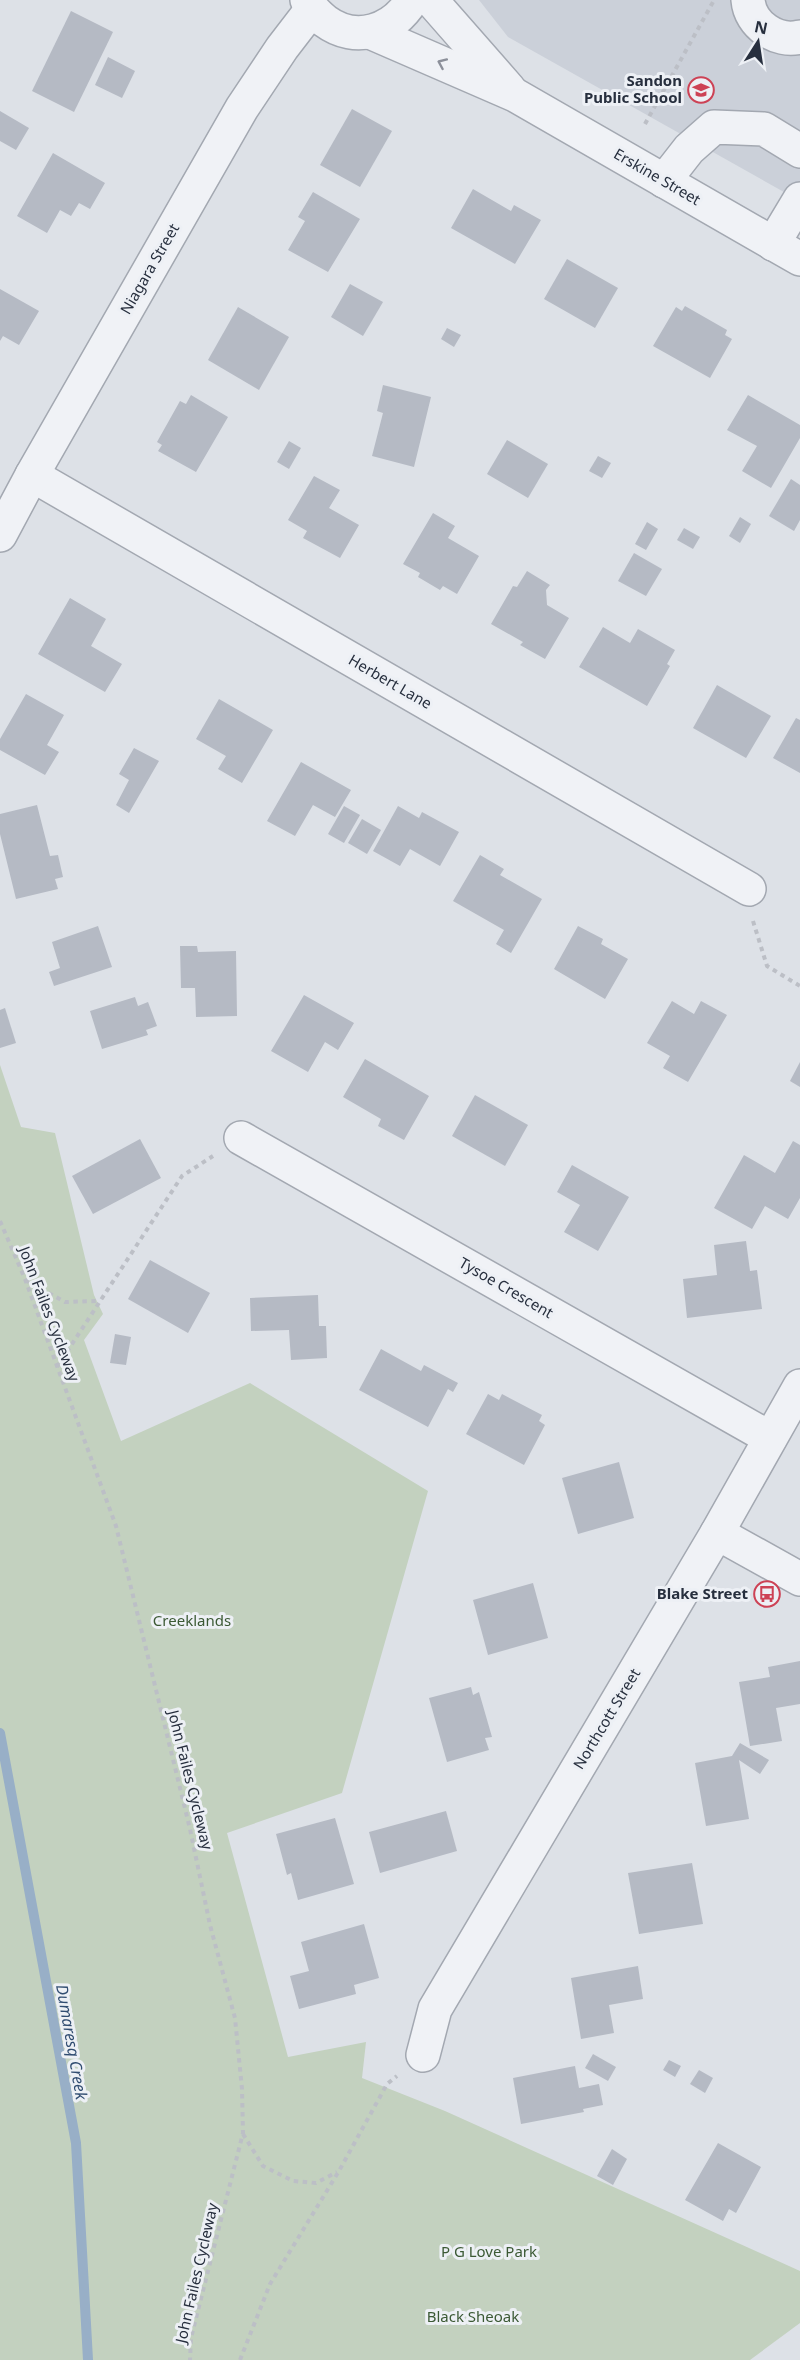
<svg xmlns="http://www.w3.org/2000/svg" width="800" height="2360" font-family="'Noto Sans',sans-serif">
	<style>
		.built { fill: #cbd0d9 }
		.green { fill: #c3d1bf }
		.lines { fill: none; stroke-linecap: round; stroke-linejoin: round }
		.stream { stroke: #98afc7; stroke-width: 10 }
		.building { fill: #b5bac4 }
		.minor-casing { stroke: #a3a8b1; stroke-width: 36 }
		.path { stroke: #bcbfc6; stroke-width: 4; stroke-dasharray: 4.5 4.5; stroke-linecap: butt }
		.minor { stroke: #f0f2f6; stroke-width: 33 }
		.oneway { stroke: #8c909a }
		.labels { text-anchor: middle; stroke-width: 6; stroke-linejoin: round; paint-order: stroke }
		.poi-label { font-size: 15px; font-weight: bold; fill: #272f3e; stroke: #edf0f5; text-anchor: end }
		.street-label { font-size: 15px; fill: #272f3e; stroke: #edf0f5 }
		.park-label { font-size: 15px; fill: #3b5934; stroke: #edf0f5 }
		.water-label { font-size: 16px; font-style: italic; fill: #314d71; stroke: #edf0f5 }
	</style>
	<rect width="100%" height="100%" fill="#dde1e7"/>
	<polygon class="built" points="479,0 800,0 800,201 508,37"/>
	<polygon class="green" points="0,1065 21,1127 55,1133 94,1295 103,1314 84,1340 121,1441 250,1383 428,1491 342,1793 227,1833 288,2057 366,2042 362,2078 445,2111 800,2271 800,2323 750,2360 0,2360"/>
	<g class="lines">
		<polyline class="stream" points="0,1733 76,2143 88,2360"/>
	</g>
	<g class="building">
		<polygon points="71,11 113,32 74,112 32,91"/>
		<polygon points="108,57 135,71 122,98 95,85"/>
		<polygon points="352,109 392,131 360,187 320,165"/>
		<polygon points="0,111 29,128 16,150 0,141"/>
		<polygon points="53,153 105,183 90,209 79,203 71,216 60,210 47,233 17,216"/>
		<polygon points="473,189 511,211 514,205 541,220 515,264 451,228"/>
		<polygon points="313,192 360,219 328,272 288,250 305,221 298,217"/>
		<polygon points="567,259 618,288 595,328 544,299"/>
		<polygon points="350,284 383,302 363,336 331,317"/>
		<polygon points="0,289 39,311 19,345 3,336 0,341"/>
		<polygon points="685,306 727,330 725,335 732,339 710,378 653,346 676,307 682,311"/>
		<polygon points="238,307 289,337 259,390 208,360"/>
		<polygon points="447,328 461,335 454,347 441,339"/>
		<polygon points="383,385 431,397 414,467 372,456 383,413 377,411"/>
		<polygon points="191,395 228,417 196,472 158,451 162,445 157,442 180,401 186,404"/>
		<polygon points="748,395 800,425 800,438 771,488 742,471 757,446 727,430"/>
		<polygon points="507,440 548,464 528,498 487,474"/>
		<polygon points="289,441 301,448 289,469 277,462"/>
		<polygon points="598,456 611,463 602,478 589,471"/>
		<polygon points="314,476 340,490 329,508 359,525 340,558 303,538 307,531 288,520"/>
		<polygon points="791,479 800,485 800,520 794,531 769,516"/>
		<polygon points="433,513 455,526 448,538 479,556 457,594 443,586 440,590 418,577 420,573 403,564"/>
		<polygon points="740,517 751,524 740,543 729,536"/>
		<polygon points="647,522 658,529 646,550 635,544"/>
		<polygon points="684,528 700,537 693,549 677,540"/>
		<polygon points="634,553 662,569 646,596 618,581"/>
		<polygon points="527,571 550,585 546,590 547,605 569,618 545,659 520,645 523,642 491,624 513,586 517,587"/>
		<polygon points="70,598 106,619 91,646 122,664 105,692 38,654"/>
		<polygon points="603,627 630,643 638,629 675,650 667,664 670,666 647,706 579,667"/>
		<polygon points="717,685 771,716 746,758 693,728"/>
		<polygon points="26,694 64,715 47,745 59,752 45,775 0,750 0,739"/>
		<polygon points="219,699 273,730 242,783 218,769 226,756 196,739"/>
		<polygon points="796,718 800,720 800,773 773,758"/>
		<polygon points="134,748 159,761 129,813 116,805 129,780 119,774"/>
		<polygon points="301,762 351,790 335,817 313,805 295,836 267,821"/>
		<polygon points="37,805 50,856 58,855 63,877 55,879 58,889 16,899 0,834 0,814"/>
		<polygon points="344,806 360,815 344,843 328,834"/>
		<polygon points="398,806 419,818 422,812 459,832 440,866 410,849 400,866 373,851"/>
		<polygon points="362,819 381,830 367,854 348,843"/>
		<polygon points="480,855 504,869 500,875 542,899 511,953 496,944 504,930 453,901"/>
		<polygon points="98,926 112,967 54,986 49,972 60,968 52,942"/>
		<polygon points="578,926 603,939 601,944 628,959 605,999 554,969"/>
		<polygon points="180,946 197,946 198,952 236,951 237,1016 196,1017 195,988 181,988"/>
		<polygon points="304,995 354,1023 338,1050 325,1042 308,1072 271,1051"/>
		<polygon points="135,997 138,1006 148,1002 157,1026 146,1030 148,1035 102,1049 90,1011"/>
		<polygon points="672,1001 694,1014 701,1001 727,1015 688,1082 663,1068 670,1056 647,1043"/>
		<polygon points="5,1008 16,1043 0,1048 0,1010"/>
		<polygon points="365,1059 429,1096 404,1140 378,1126 381,1119 343,1097"/>
		<polygon points="800,1062 800,1087 790,1081"/>
		<polygon points="475,1095 528,1125 505,1166 452,1136"/>
		<polygon points="140,1139 161,1178 93,1214 72,1176"/>
		<polygon points="793,1141 800,1145 800,1198 788,1219 765,1206 752,1229 714,1208 744,1155 775,1173"/>
		<polygon points="572,1165 629,1197 598,1251 564,1232 580,1205 557,1192"/>
		<polygon points="746,1241 750,1271 757,1270 762,1309 687,1318 683,1279 717,1275 714,1245"/>
		<polygon points="150,1260 210,1293 188,1333 128,1299"/>
		<polygon points="318,1295 319,1326 326,1326 327,1358 291,1360 289,1330 251,1331 250,1298"/>
		<polygon points="115,1334 131,1337 126,1365 110,1363"/>
		<polygon points="381,1349 421,1371 424,1365 458,1383 453,1392 448,1389 428,1427 359,1390"/>
		<polygon points="488,1394 499,1400 502,1394 542,1415 539,1421 545,1425 524,1465 466,1434"/>
		<polygon points="619,1462 634,1518 578,1534 562,1478"/>
		<polygon points="533,1583 548,1638 488,1655 473,1600"/>
		<polygon points="800,1661 800,1704 776,1708 782,1741 750,1746 739,1682 770,1677 768,1667"/>
		<polygon points="471,1687 473,1695 479,1692 492,1737 485,1738 489,1750 447,1762 429,1698"/>
		<polygon points="740,1743 769,1760 760,1774 739,1760 749,1819 706,1826 695,1763 732,1756"/>
		<polygon points="446,1811 457,1851 380,1873 369,1832"/>
		<polygon points="335,1818 354,1884 298,1900 291,1873 287,1875 276,1834"/>
		<polygon points="692,1863 703,1924 639,1934 628,1873"/>
		<polygon points="364,1924 379,1978 354,1985 356,1994 299,2009 290,1976 309,1971 301,1942"/>
		<polygon points="638,1966 643,1999 609,2005 614,2033 581,2039 571,1978"/>
		<polygon points="593,2054 616,2067 608,2081 585,2068"/>
		<polygon points="669,2060 681,2066 675,2077 663,2070"/>
		<polygon points="575,2066 579,2088 599,2084 603,2105 583,2109 584,2112 521,2124 513,2078"/>
		<polygon points="699,2070 713,2078 705,2093 690,2084"/>
		<polygon points="718,2143 761,2167 736,2213 729,2209 723,2221 685,2200"/>
		<polygon points="612,2149 627,2159 613,2185 597,2176"/>
	</g>
	<g class="lines">
		<g class="minor-casing">
			<g id="minor">
				<path d="M 307,0 C 312,10 317,14 325,21 C 356,44 393,31 412,0"/>
				<polyline points="431,0 509,89"/>
				<path d="M 748,0 C 750,25 777,43 800,37"/>
				<polyline points="370,32 515,95 800,259"/>
				<polyline points="664,181 689,149 714,127 764,129 800,151"/>
				<polyline points="773,244 800,199"/>
				<polyline points="32,475 749,889"/>
				<polyline points="0,535 32,475 242,108 282,48 312,9"/>
				<polyline points="241,1138 770,1438"/>
				<polyline points="717,1533 800,1579"/>
				<polyline points="423,2055 435,2009 717,1533 800,1386"/>
			</g>
		</g>
		<g class="path">
			<polyline points="645,124 713,2"/>
			<polyline points="753,921 767,966 800,986"/>
			<polyline points="0,1221 25,1279 116,1526 190,1829 210,1925 235,2018 242,2089 243,2133 191,2338 190,2360"/>
			<polyline points="25,1280 65,1302 98,1301"/>
			<polyline points="57,1367 182,1176 213,1156"/>
			<polyline points="243,2134 263,2166 293,2181 316,2183 337,2172"/>
			<polyline points="240,2360 270,2284 339,2171 387,2084 397,2076"/>
		</g>
		<use href="#minor" class="minor"/>
	</g>
	<defs><path id="oneway-chevron" d="M-2-3.5L2.5 0L-2 3.5" fill="none" stroke-width="1.6" stroke-linecap="round" stroke-linejoin="round" transform="scale(1.5)"/></defs>
	<use class="oneway" href="#oneway-chevron" transform="translate(442 63) rotate(-156)"/>
	<defs>
		<g id="school-ring" transform="scale(1.35)"><circle r="9.5" fill="#edf0f5" stroke="#cd4255" stroke-width="1.5"/><path d="M0-5L7-2L0 1L-7-2ZM-4 1L0 2.5L4 1V4Q0 6-4 4Z" fill="#cd4255"/></g>
		<g id="bus-ring" transform="scale(1.35)"><circle r="9.5" fill="#edf0f5" stroke="#cd4255" stroke-width="1.5"/><path d="M-5-6H5V4H4V6H2V4H-2V6H-4V4H-5ZM-3.5-4V0h7V-4ZM-3.5 1.2v1.5H-2V1.2ZM2 1.2v1.5H3.5V1.2Z" fill="#cd4255"/></g>
	</defs>
	<g fill-rule="evenodd">
		<use href="#school-ring" x="701" y="90"/>
		<use href="#bus-ring" x="767" y="1594"/>
	</g>
	<g class="labels">
		<g class="poi-label">
			<text x="682" y="86">Sandon<tspan x="682" dy="17">Public School</tspan></text>
			<text x="748" y="1599">Blake Street</text>
		</g>
		<g class="street-label">
			<text transform="translate(657 177) rotate(30)" y="5">Erskine Street</text>
			<text transform="translate(150 269) rotate(-60)" y="5">Niagara Street</text>
			<text transform="translate(390 682) rotate(30)" y="5">Herbert Lane</text>
			<text transform="translate(506 1288) rotate(30)" y="5">Tysoe Crescent</text>
			<text transform="translate(49 1314) rotate(69)" y="5">John Failes Cycleway</text>
			<text transform="translate(607 1719) rotate(-59)" y="5">Northcott Street</text>
			<text transform="translate(190 1780) rotate(76)" y="5">John Failes Cycleway</text>
			<text transform="translate(197 2273) rotate(-77)" y="5">John Failes Cycleway</text>
		</g>
		<g class="park-label">
			<text x="192" y="1626">Creeklands</text>
			<text x="489" y="2257">P G Love Park</text>
			<text x="473" y="2322">Black Sheoak</text>
		</g>
		<g class="water-label">
			<text transform="translate(72 2042) rotate(80)" y="6">Dumaresq Creek</text>
		</g>
	</g>
	<g transform="translate(758 42) rotate(12)" stroke="#edf0f5" stroke-width="4.5" paint-order="stroke">
	<path d="M0-4.5L10 22L0 15L-10 22Z" fill="#272f3e"/>
	<text y="-9" font-size="16" font-weight="bold" text-anchor="middle" fill="#272f3e">N</text>
	</g>
</svg>
